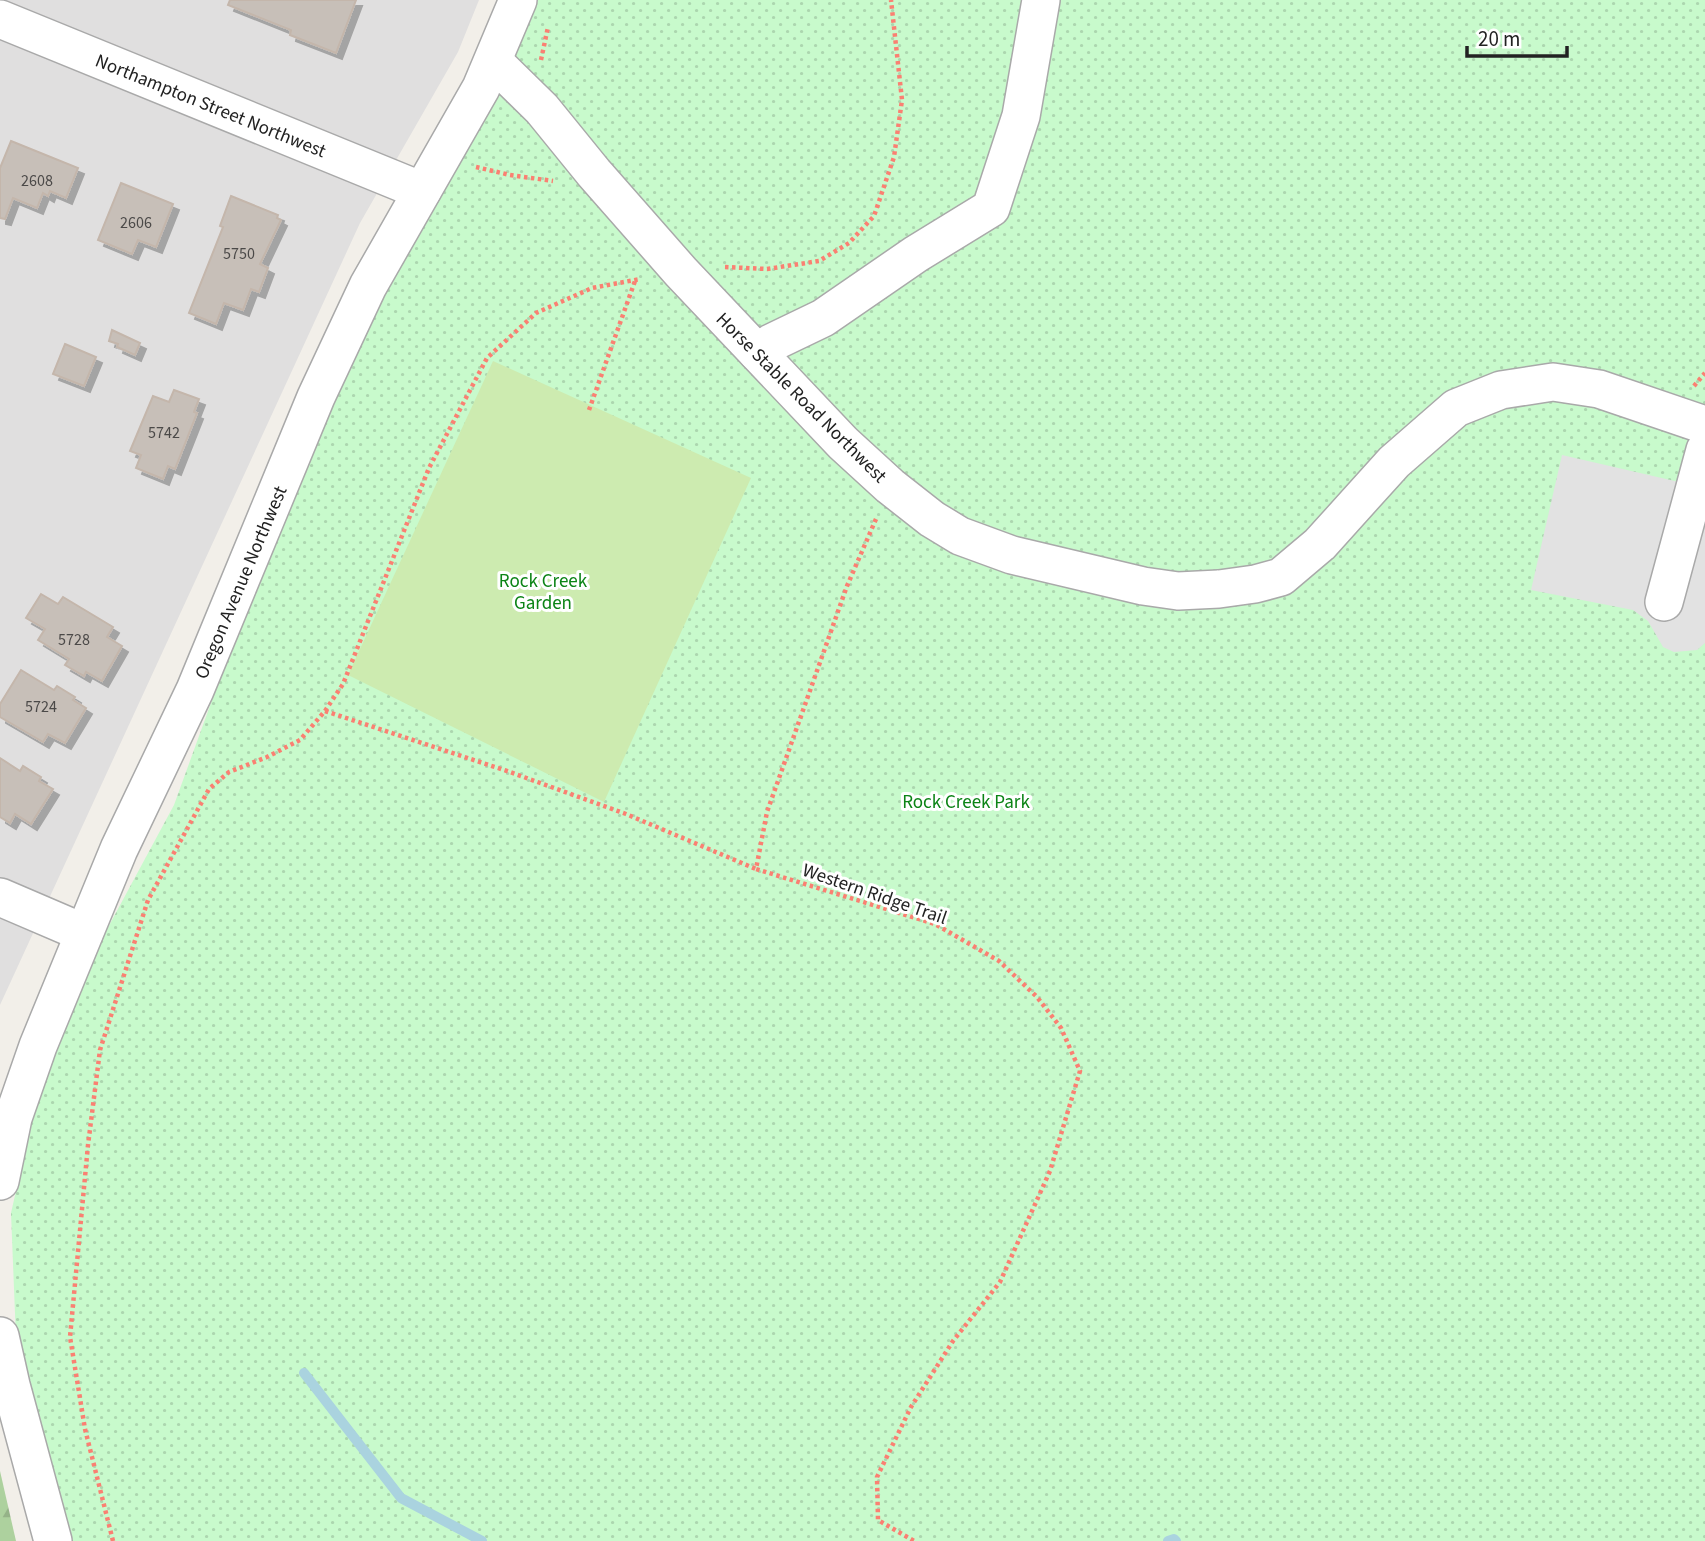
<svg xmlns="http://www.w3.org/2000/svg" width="1705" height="1541" font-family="'Source Sans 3',sans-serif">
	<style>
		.residential { fill: #e0dfdf }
		.forest { fill: url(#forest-firs) }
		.park { fill: url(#park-dots) }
		.garden { fill: #cdebb0 }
		.parking { fill: #e2e2e2 }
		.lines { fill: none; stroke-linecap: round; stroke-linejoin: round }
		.stream { stroke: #aad3df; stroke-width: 10 }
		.building { fill: #c7bfb8; stroke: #c4b6ab; stroke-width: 2; filter: url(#shadow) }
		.minor-casing { stroke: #a9a9a9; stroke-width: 40 }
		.path { stroke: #fa8072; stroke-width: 4.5; stroke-dasharray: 3.5 3.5; stroke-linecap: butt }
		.minor { stroke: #fff; stroke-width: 37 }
		.labels { text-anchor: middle; stroke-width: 6; stroke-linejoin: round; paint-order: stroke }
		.number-label { font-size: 16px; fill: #4b4948 }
		.street-label { font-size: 19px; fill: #222; stroke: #fff }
		.park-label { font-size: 19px; fill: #0c8416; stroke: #fff }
	</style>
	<defs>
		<pattern id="forest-firs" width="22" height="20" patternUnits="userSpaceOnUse" patternTransform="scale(1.75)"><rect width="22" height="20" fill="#add19e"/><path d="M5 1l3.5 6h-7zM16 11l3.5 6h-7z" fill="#95b388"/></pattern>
		<pattern id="park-dots" width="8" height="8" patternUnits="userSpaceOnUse" patternTransform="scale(1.75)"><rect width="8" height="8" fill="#c8facc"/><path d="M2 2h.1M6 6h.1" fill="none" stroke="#acd6af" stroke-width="1.8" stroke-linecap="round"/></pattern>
		<filter id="shadow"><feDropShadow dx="6" dy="6" stdDeviation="0" flood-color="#0004"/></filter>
	</defs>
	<rect width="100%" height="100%" fill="#f2efe9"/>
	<polygon class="residential" points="0,0 479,0 458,52 360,223 0,1005"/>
	<polygon class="forest" points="0,1471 16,1541 0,1541"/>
	<polygon class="park" points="538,0 1705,0 1705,1541 65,1541 16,1339 11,1213 33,1116 58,1046 105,933 174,805 232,645 353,350 518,47"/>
	<polygon class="garden" points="493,361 751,478 604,802 348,675"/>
	<polygon class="parking" points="1562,455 1705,488 1705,643 1697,650 1674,652 1663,647 1648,621 1633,610 1531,590"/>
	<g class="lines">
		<g class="stream">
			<polyline points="304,1373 401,1498 482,1541"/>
			<polyline points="1168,1541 1174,1539 1176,1541"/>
		</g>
	</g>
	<g class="building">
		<polygon points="230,0 356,0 336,53 290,35 291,30 228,5"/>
		<polygon points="11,141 78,168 66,198 50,191 48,196 43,193 37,208 13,198 5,219 0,218 0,168"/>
		<polygon points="121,183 173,204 156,247 138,240 132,254 98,240"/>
		<polygon points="231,196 278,215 277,218 281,220 260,264 268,268 259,292 251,289 243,310 224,303 216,324 189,313 223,227 220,226"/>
		<polygon points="112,330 140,343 135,355 117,347 118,344 109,341"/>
		<polygon points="65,344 96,357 84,386 53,374"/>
		<polygon points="174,390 199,399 194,412 197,413 175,469 168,466 163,479 136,468 141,455 130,451 153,396 169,402"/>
		<polygon points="41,594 58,604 63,597 113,627 107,637 122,646 102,681 86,672 84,676 65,665 69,659 38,640 45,629 26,618"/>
		<polygon points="21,670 54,690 57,686 75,697 73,700 86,708 65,743 48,734 43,742 0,717 0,704"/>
		<polygon points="0,758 20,771 23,766 41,777 39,781 53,789 31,824 15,814 10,823 0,817"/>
	</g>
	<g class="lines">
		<g class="minor-casing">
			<g id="minor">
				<polyline points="0,19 422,191"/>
				<polyline points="494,62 542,109 594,173 681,272 843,443 890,486 932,519 960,536 1012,555 1143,586 1178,591 1219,589 1255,584 1281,577 1320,544 1394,462 1456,408 1501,390 1553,382 1599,389 1705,425"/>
				<polyline points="757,352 771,343 823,318 916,254 991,208 1021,116 1041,0"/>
				<polyline points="1664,602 1705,450"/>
				<polyline points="0,897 84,933"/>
				<polyline points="0,1181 13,1118 38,1046 119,849 195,690 316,397 368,286 481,88 518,0"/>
				<polyline points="0,1336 11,1385 53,1541"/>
			</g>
		</g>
		<g class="path">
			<polyline points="541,60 548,27"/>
			<polyline points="476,167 510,175 553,181"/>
			<polyline points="725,267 767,269 819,261 849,243 874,216 894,157 902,100 891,0"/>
			<polyline points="1694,386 1705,373"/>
			<polyline points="589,410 635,281"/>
			<polyline points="876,519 847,586 767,812 756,869 935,924 999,961 1037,997 1061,1028 1080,1071 1050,1171 1000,1282 953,1341 911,1407 877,1477 878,1520 914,1541"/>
			<polyline points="325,711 507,771 626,814 756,869"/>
			<polyline points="113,1541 85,1429 70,1337 88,1145 100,1050 148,900 209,789 229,772 267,757 300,740 325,711 343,684 429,468 487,358 536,313 592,288 640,279"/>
		</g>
		<use href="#minor" class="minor"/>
	</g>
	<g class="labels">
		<g class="number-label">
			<text x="37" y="186">2608</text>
			<text x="136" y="228">2606</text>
			<text x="239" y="259">5750</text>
			<text x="164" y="438">5742</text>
			<text x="74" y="645">5728</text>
			<text x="41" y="712">5724</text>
		</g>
		<g class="street-label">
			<text transform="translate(211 105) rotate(22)" y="7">Northampton Street Northwest</text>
			<text transform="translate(802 397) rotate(45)" y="7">Horse Stable Road Northwest</text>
			<text transform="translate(240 582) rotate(-67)" y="7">Oregon Avenue Northwest</text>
			<text transform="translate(875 893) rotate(19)" y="7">Western Ridge Trail</text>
		</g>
		<g class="park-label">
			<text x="543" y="587">Rock Creek<tspan x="543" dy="22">Garden</tspan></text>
			<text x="966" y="808">Rock Creek Park</text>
		</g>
	</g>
	<path d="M1467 46v10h100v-10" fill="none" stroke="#222222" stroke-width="3.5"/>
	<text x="1478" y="46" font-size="21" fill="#222222" stroke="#ffffff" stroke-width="5" paint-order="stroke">20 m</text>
</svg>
